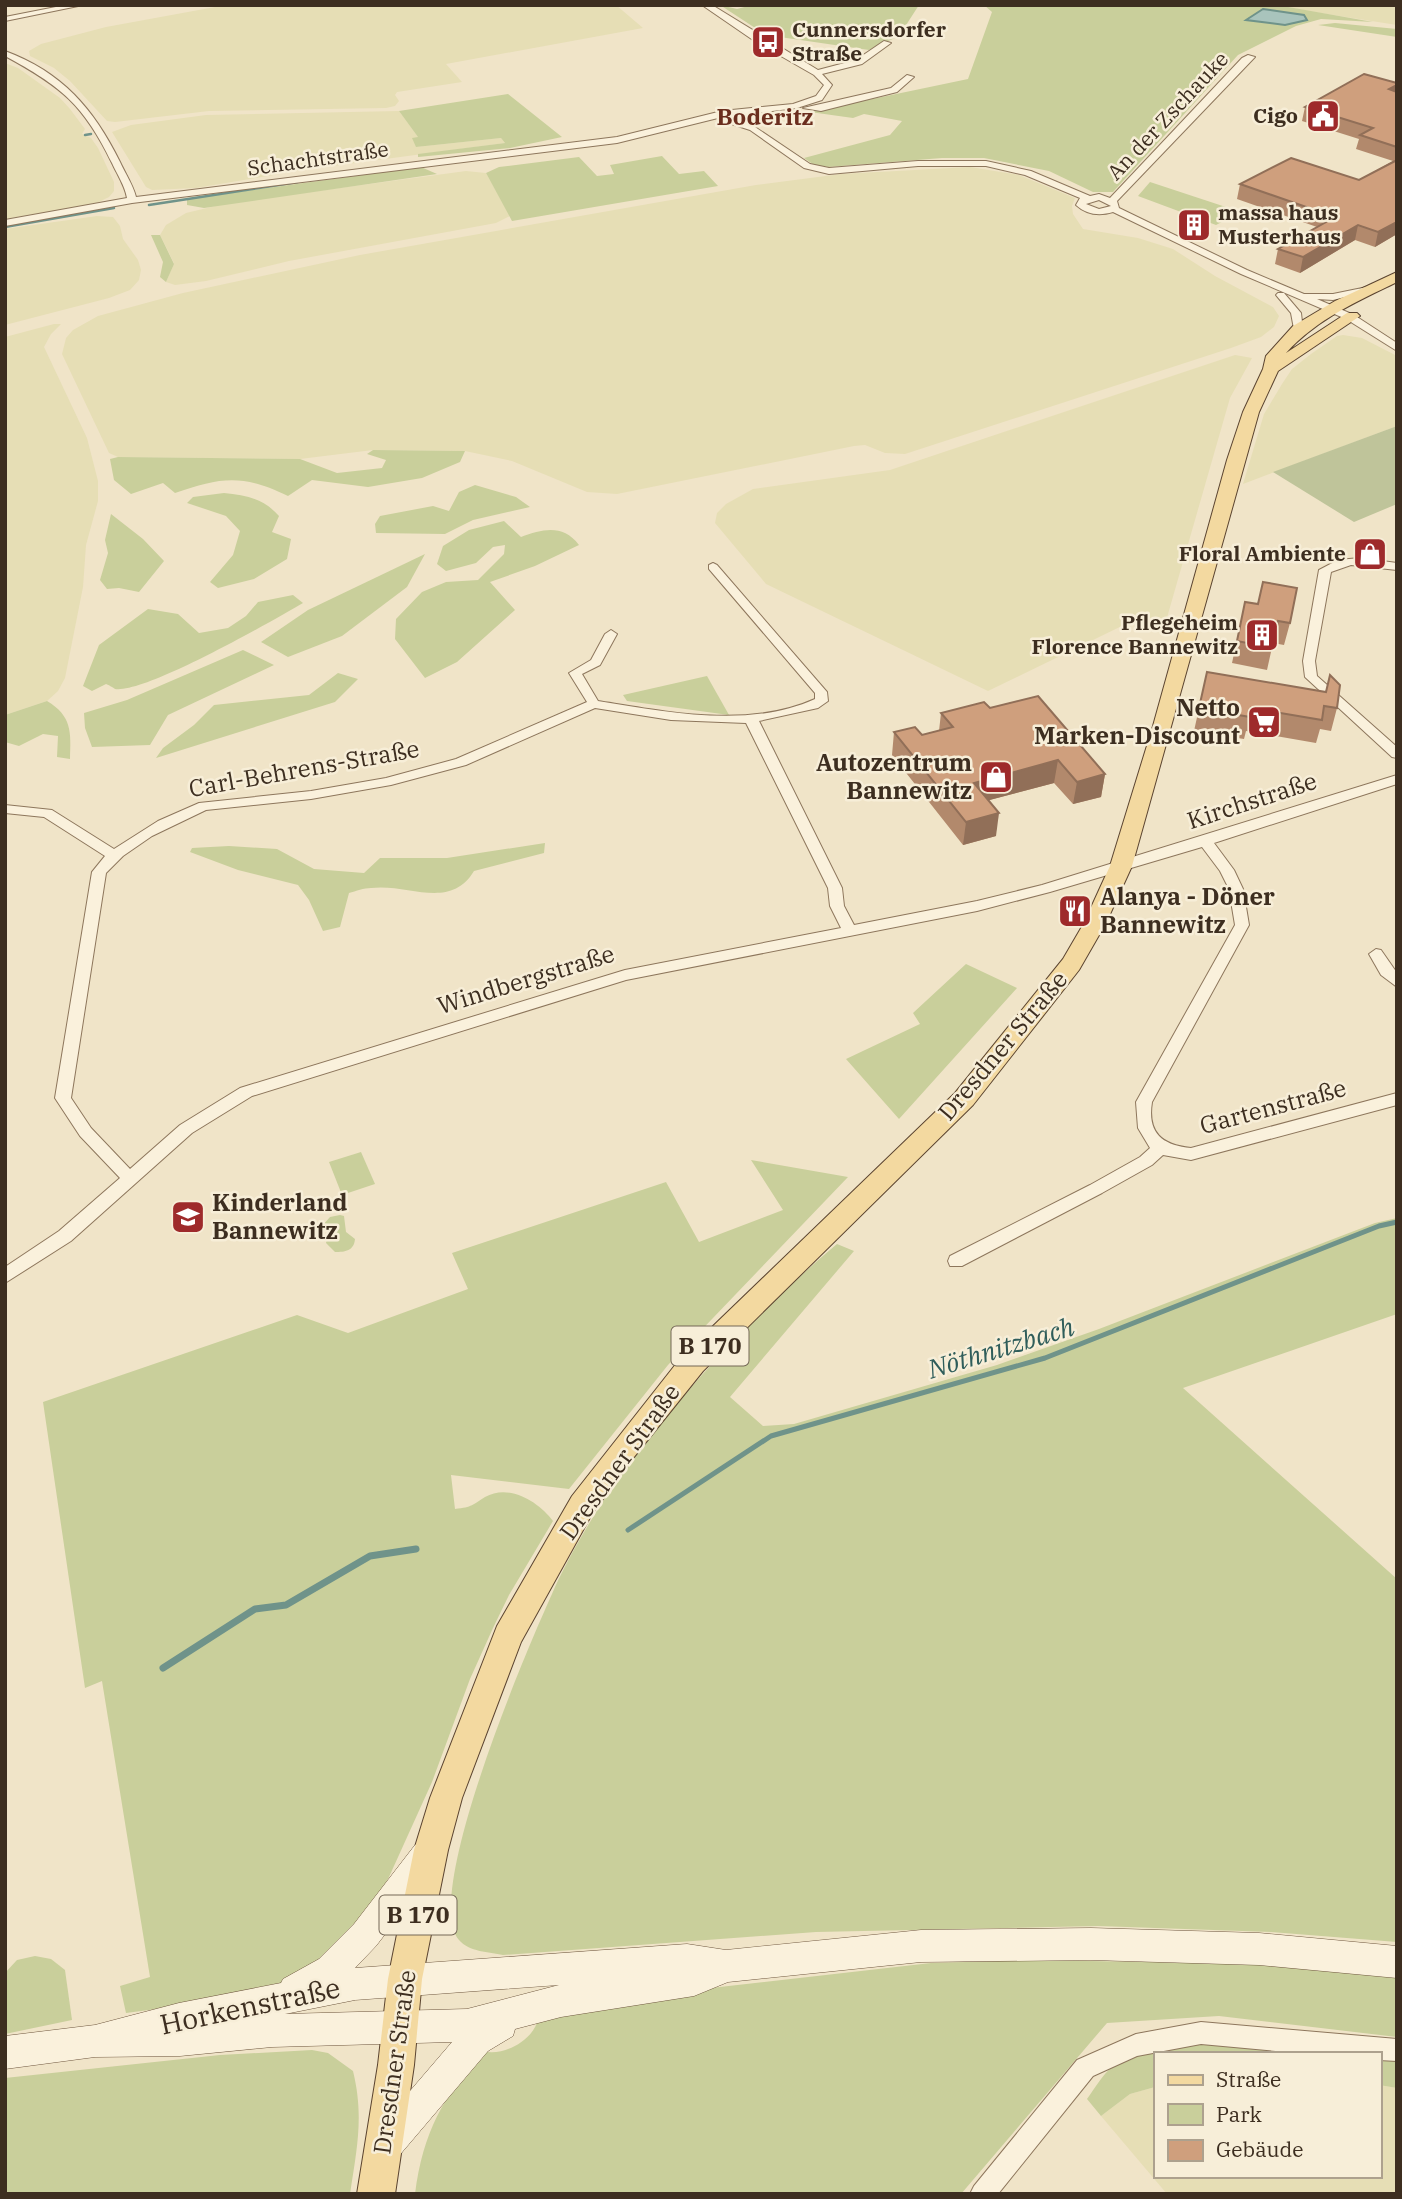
<svg xmlns="http://www.w3.org/2000/svg" width="1402" height="2199" font-family="'IBM Plex Serif',serif">
	<style>
		.farmland { fill: #e6deb5 }
		.green { fill: #c9cf9b }
		.cemetery { fill: #bfc49a }
		.water { fill: #a9c4bc; stroke: #6f938a; stroke-width: 2 }
		.lines { fill: none; stroke-linecap: round; stroke-linejoin: round }
		.stream-far2 { stroke: #6f938a; stroke-width: 2.5 }
		.stream-far1 { stroke: #6f938a; stroke-width: 5 }
		.stream { stroke: #6f938a; stroke-width: 7 }
		.street-casing { stroke: #8d765c; stroke-width: 2 }
		.secondary-casing { stroke: #6f573f; stroke-width: 1 }
		.primary-casing { stroke: #5b4430; stroke-width: 2 }
		.street { fill: #faf1dc; fill-rule: evenodd }
		.secondary { fill: #faf1dc; fill-rule: evenodd }
		.primary { fill: #f3d9a0; fill-rule: evenodd }
		.wall { fill: #b2896c }
		.shaded-wall { fill: #916f58 }
		.building { fill: #cf9f7d; stroke: #916f58; stroke-width: 2 }
		.labels { text-anchor: middle; stroke-width: 5; stroke-linejoin: round; paint-order: stroke }
		.far-poi-label { font-size: 21px; font-weight: bold; fill: #3d2e20; stroke: #f7eed8; text-anchor: end }
		.far-street-label { font-size: 21px; fill: #3d2e20; stroke: #f7eed8 }
		.far-quarter-label { font-size: 23px; font-weight: bold; fill: #6b2e1e; stroke: #f7eed8 }
		.shield { fill: #f7eed8; stroke: #756857; stroke-width: 2 }
		.shield-label { font-size: 23px; font-weight: bold; fill: #3d2e20 }
		.poi-label { font-size: 24px; font-weight: bold; fill: #3d2e20; stroke: #f7eed8; text-anchor: end }
		.street-label { font-size: 24px; fill: #3d2e20; stroke: #f7eed8 }
		.water-label { font-size: 26px; font-style: italic; fill: #2f5d5a; stroke: #f7eed8 }
		.near-street-label { font-size: 28px; fill: #3d2e20; stroke: #f7eed8 }
	</style>
	<rect width="100%" height="100%" fill="#f0e4c8"/>
	<g class="farmland">
		<polygon points="226,5 616,5 643,28 446,64 462,82 397,92 395,95 399,101 395,106 386,108 209,111 115,122 107,121 70,81 54,68 30,56 29,51 41,44 106,27"/>
		<polygon points="1277,5 1397,5 1397,25 1314,12"/>
		<polygon points="5,63 18,68 60,98 70,109 85,129 82,134 91,138 98,148 114,182 114,191 109,197 95,204 5,219"/>
		<polygon points="399,111 419,138 416,147 501,138 505,143 303,170 196,188 152,190 146,187 112,132 131,125 206,115"/>
		<polygon points="970,167 1019,175 1075,198 1072,206 1073,214 1083,229 1138,238 1173,249 1215,276 1273,307 1279,316 1274,327 1261,337 1231,348 905,454 885,453 865,445 854,446 617,494 587,492 512,461 465,451 373,450 300,459 118,457 109,453 62,354 66,338 73,330 98,316 183,293 360,255 756,185 841,174"/>
		<polygon points="466,171 486,173 510,216 496,223 289,261 206,281 175,285 166,282 174,263 160,235 166,225 186,213 228,203"/>
		<polygon points="97,216 113,217 120,226 123,239 138,260 141,270 139,280 130,290 109,298 5,325 5,229"/>
		<polygon points="54,324 61,324 51,334 44,347 87,438 98,481 98,501 86,545 83,587 65,678 58,691 47,701 5,715 5,337"/>
		<polygon points="1343,335 1362,338 1397,356 1397,426 1243,484 1264,414 1282,384 1292,369 1311,354 1337,336"/>
		<polygon points="1235,355 1252,358 1230,398 1164,628 1130,622 988,691 766,584 715,523 717,513 726,504 753,489 890,470"/>
		<polygon points="1379,2085 1397,2088 1397,2194 1167,2194 1101,2116 1130,2094 1155,2087 1155,2176 1379,2176"/>
	</g>
	<g class="green">
		<polygon points="720,5 737,9 752,5 919,5 899,36 869,50 766,35"/>
		<polygon points="984,5 1277,5 1373,22 1321,19 1296,26 1238,55 1113,192 1093,192 1049,171 984,158 942,158 828,167 814,165 804,158 890,135 902,121 864,114 853,118 810,112 968,79 992,12"/>
		<polygon points="1335,23 1397,29 1397,37 1318,25"/>
		<polygon points="508,94 562,137 510,148 418,157 418,154 505,143 501,138 416,147 412,138 418,137 399,111"/>
		<polygon points="662,156 679,174 704,171 718,186 512,221 486,173 499,167 579,157 597,176 614,174 610,165"/>
		<polygon points="421,167 437,174 204,208 187,205 187,199"/>
		<polygon points="1150,182 1241,212 1216,225 1138,196"/>
		<polygon points="151,235 160,235 174,264 166,282 160,277 163,262"/>
		<path d="M 373,450 L 465,451 L 460,462 L 422,478 L 368,487 L 312,480 L 288,496 C 243,474 221,477 175,493 L 163,483 L 131,494 L 114,480 L 110,459 L 118,457 L 300,459 L 337,473 L 382,468 L 386,460 L 367,454 Z"/>
		<polygon points="475,485 516,497 530,507 473,520 445,534 376,533 375,524 380,516 433,506 449,511 459,492"/>
		<path d="M 224,493 C 246,495 264,499 279,516 L 272,532 L 291,539 L 287,559 L 254,579 L 218,588 L 210,582 L 233,555 L 240,531 L 226,516 L 187,503 L 193,497 Z"/>
		<polygon points="111,514 143,539 164,561 139,592 119,588 107,589 100,580 108,553 105,540"/>
		<path d="M 504,521 L 521,537 C 543,529 563,524 579,545 L 535,566 L 490,582 L 515,610 L 457,662 L 425,678 L 395,639 L 396,619 L 422,592 L 446,582 L 478,580 L 504,554 L 505,545 L 493,547 L 476,563 L 446,571 L 437,564 L 443,546 L 469,530 Z"/>
		<polygon points="425,554 407,587 342,636 288,657 261,642 308,610"/>
		<path d="M 293,595 L 303,603 C 272,621 145,694 115,689 C 114,688 107,684 106,684 L 92,691 L 83,686 L 99,645 L 148,609 L 178,614 L 199,633 L 228,628 L 246,616 L 258,602 Z"/>
		<polygon points="243,650 274,665 168,715 150,745 92,747 85,728 84,713 127,700"/>
		<polygon points="338,673 358,679 335,702 156,758 163,748 194,725 214,705 309,695"/>
		<polygon points="707,676 729,715 627,701 623,695"/>
		<path d="M 47,701 C 72,716 71,732 70,759 L 57,757 L 58,736 L 43,734 L 19,746 L 5,742 L 5,715 Z"/>
		<path d="M 545,843 L 544,853 L 474,871 C 450,911 408,883 371,888 C 364,888 356,891 349,893 L 340,927 L 323,931 L 309,900 L 298,885 L 238,870 L 190,852 L 192,848 L 229,846 L 277,849 L 314,869 L 364,873 L 380,858 L 447,858 Z"/>
		<polygon points="966,964 1017,988 899,1119 846,1059 920,1024 913,1013"/>
		<polygon points="361,1152 375,1184 342,1195 329,1162"/>
		<path d="M 751,1160 L 848,1177 L 668,1365 L 569,1489 L 451,1475 L 455,1509 C 473,1507 472,1505 485,1497 C 509,1483 539,1502 553,1521 L 509,1595 L 493,1628 L 470,1679 L 432,1782 L 389,1877 L 372,1907 L 317,1965 L 283,1983 L 187,2005 L 126,2013 L 120,1986 L 150,1977 L 102,1681 L 85,1688 L 43,1402 L 297,1315 L 348,1333 L 468,1289 L 452,1253 L 666,1182 L 699,1242 L 783,1210 Z"/>
		<path d="M 340,1215 L 344,1216 L 346,1232 L 355,1239 C 354,1251 345,1252 335,1252 L 326,1243 L 328,1234 L 323,1225 L 330,1217 Z"/>
		<path d="M 1397,1218 L 1397,1314 L 1183,1388 L 1397,1579 L 1397,1942 L 1271,1932 L 1098,1926 L 816,1932 L 503,1955 C 489,1952 469,1952 459,1940 C 421,1896 528,1647 552,1594 C 565,1563 593,1515 612,1488 C 676,1397 753,1315 837,1244 L 854,1251 L 730,1397 L 763,1426 L 794,1424 L 997,1365 L 1099,1329 L 1375,1223 Z"/>
		<polygon points="35,1956 51,1959 65,1970 72,2020 5,2034 5,1973 17,1960"/>
		<path d="M 1034,1960 L 1257,1964 L 1397,1976 L 1397,2037 L 1219,2016 L 1107,2023 L 961,2194 L 415,2194 C 423,2132 443,2097 483,2051 C 503,2057 534,2040 538,2019 L 640,1996 L 931,1963 Z"/>
		<path d="M 1236,2042 L 1357,2054 L 1155,2054 L 1155,2087 L 1130,2094 L 1101,2116 L 1087,2099 C 1095,2088 1103,2074 1114,2065 C 1142,2042 1201,2043 1236,2042 Z"/>
		<path d="M 312,2050 L 328,2053 L 353,2071 C 364,2116 357,2148 350,2194 L 5,2194 L 5,2078 L 220,2055 Z"/>
		<polygon points="1379,2057 1397,2059 1397,2088 1379,2085"/>
	</g>
	<polygon class="cemetery" points="1397,426 1397,504 1354,522 1273,472"/>
	<polygon class="water" points="1263,9 1304,15 1307,20 1285,25 1246,20"/>
	<g class="lines">
		<g class="stream-far2">
			<polyline points="85,135 91,134"/>
			<polyline points="149,205 298,182"/>
			<polyline points="5,227 114,208"/>
		</g>
		<polyline class="stream-far1" points="628,1530 771,1436 1045,1358 1379,1226 1397,1222"/>
		<polyline class="stream" points="163,1668 255,1609 286,1605 370,1556 416,1549"/>
		<g class="street-casing">
			<g id="street">
				<polygon points="66,5 83,5 5,21 5,17"/>
				<path d="M 702,5 L 712,5 L 818,70 L 856,60 L 884,41 L 891,43 L 862,64 L 822,74 L 832,85 L 822,100 L 797,108 L 722,117 L 617,143 L 132,203 L 5,226 L 5,220 L 127,198 C 125,186 117,174 112,163 C 84,105 61,86 5,56 L 5,51 C 62,72 94,109 120,162 C 125,173 133,185 136,197 L 617,137 L 722,111 L 793,104 L 816,96 L 824,85 L 814,75 L 753,40 Z"/>
				<path d="M 1248,55 L 1255,57 L 1117,201 L 1119,208 L 1247,270 L 1304,294 L 1333,294 L 1377,285 L 1377,289 L 1333,300 L 1317,299 L 1354,315 L 1397,343 L 1397,351 L 1346,319 L 1241,274 L 1113,212 C 1100,216 1087,215 1076,205 L 1080,198 L 1025,175 L 986,166 L 918,166 L 829,174 L 804,168 L 750,130 L 719,120 L 723,117 L 746,121 L 810,164 L 829,168 L 918,161 L 986,161 L 1031,171 L 1090,196 L 1099,194 L 1110,198 L 1242,58 ZM 1099,200 L 1111,206 L 1099,209 L 1086,204 Z"/>
				<polygon points="907,75 914,77 897,92 821,111 803,108 891,88"/>
				<polygon points="1278,293 1284,293 1301,313 1303,331 1294,329 1291,313 1276,295"/>
				<polygon points="1360,558 1397,563 1397,570 1351,565 1331,572 1315,661 1317,676 1397,747 1397,758 1392,757 1305,677 1303,661 1319,570 1338,560"/>
				<path d="M 713,563 L 717,565 L 827,692 L 828,701 L 818,708 L 759,721 L 842,888 L 844,906 L 854,925 L 977,901 L 1042,885 L 1397,775 L 1397,784 L 1214,843 L 1234,870 L 1243,889 L 1249,925 L 1152,1102 C 1147,1133 1162,1145 1191,1148 L 1397,1093 L 1397,1105 L 1191,1160 L 1163,1155 L 1152,1165 L 1102,1193 L 962,1266 L 950,1266 L 948,1261 L 950,1256 L 1090,1185 L 1140,1157 L 1150,1148 L 1138,1128 L 1136,1102 L 1235,925 L 1229,889 L 1220,871 L 1202,847 L 1050,892 L 977,911 L 626,980 L 252,1096 L 192,1133 L 71,1241 L 5,1283 L 5,1267 L 59,1231 L 120,1178 L 80,1136 L 55,1098 L 92,872 L 105,856 L 44,817 L 5,813 L 5,805 L 52,810 L 114,849 L 158,821 L 199,803 L 311,791 L 386,778 L 456,759 L 587,702 L 569,673 L 591,660 L 605,634 L 611,630 L 617,634 L 600,665 L 582,674 L 598,701 C 667,712 749,729 815,699 L 815,693 L 709,569 L 709,565 ZM 595,708 L 671,720 L 746,723 L 828,888 L 830,906 L 841,928 L 625,970 L 240,1088 L 180,1125 L 130,1169 L 91,1128 L 71,1098 L 106,873 L 123,856 L 152,836 L 206,810 L 311,799 L 391,785 L 466,765 Z"/>
				<polygon points="1376,949 1381,950 1397,973 1397,987 1381,975 1369,954"/>
				<polygon points="1201,2022 1397,2039 1397,2061 1379,2060 1379,2054 1309,2054 1201,2044 1137,2056 1093,2076 998,2194 970,2194 974,2186 1077,2060 1136,2034"/>
			</g>
		</g>
		<g class="secondary-casing">
			<path id="secondary" d="M 426,1841 L 437,1845 L 441,1856 L 437,1867 L 376,1946 L 355,1968 L 687,1944 L 726,1950 L 921,1930 L 1091,1928 L 1259,1933 L 1397,1946 L 1397,1978 L 1259,1965 L 1091,1960 L 921,1962 L 728,1982 L 694,1996 L 561,2017 L 515,2029 L 513,2036 L 488,2051 L 398,2157 L 386,2162 L 374,2157 L 369,2145 L 374,2133 L 452,2042 L 272,2047 L 180,2056 L 95,2057 L 5,2069 L 5,2036 L 95,2025 L 179,2003 L 281,1983 L 283,1979 L 319,1959 L 354,1924 L 415,1845 ZM 559,1985 L 467,2009 L 285,2014 L 355,2000 Z"/>
		</g>
		<g class="primary-casing">
			<path id="primary" d="M 1397,272 L 1397,282 C 1356,302 1317,319 1286,353 L 1347,313 L 1357,313 L 1360,316 L 1278,371 L 1259,412 L 1132,866 L 1106,923 L 1079,970 L 973,1105 L 703,1371 L 634,1457 L 592,1514 L 521,1642 L 462,1798 L 448,1850 L 422,1979 L 414,2065 L 395,2194 L 357,2194 L 378,2065 L 388,1979 L 414,1850 L 430,1798 L 497,1626 L 572,1496 L 683,1355 L 955,1093 L 1063,959 L 1084,923 L 1110,866 L 1153,726 L 1227,460 L 1243,412 L 1263,369 L 1266,356 L 1293,326 L 1335,301 Z"/>
		</g>
		<use href="#street" class="street"/>
		<use href="#secondary" class="secondary"/>
		<use href="#primary" class="primary"/>
	</g>
	<g class="wall">
		<polygon points="1397,83 1397,234 1375,247 1355,240 1300,273 1275,264 1278,249 1317,227 1237,199 1240,184 1359,180 1393,161 1356,149 1359,139 1302,121 1305,107"/>
		<polygon points="1245,602 1290,623 1284,645 1273,643 1267,670 1232,663"/>
		<polygon points="1207,672 1337,708 1331,731 1320,729 1316,743 1246,731 1244,739 1194,731"/>
		<polygon points="990,708 1105,774 1101,797 1073,804 1054,783 989,800 996,836 963,845 892,755 894,732 922,735 939,731 941,713"/>
	</g>
	<g class="shaded-wall">
		<polygon points="1397,85 1397,93 1389,89"/>
		<polygon points="1397,222 1397,234 1375,247 1378,232"/>
		<polygon points="1358,225 1355,240 1300,273 1303,257"/>
		<polygon points="1058,760 1054,783 971,805 974,783"/>
		<polygon points="1105,774 1101,797 1073,804 1077,782"/>
		<polygon points="999,813 996,836 963,845 966,822"/>
	</g>
	<g class="building">
		<polygon points="1364,74 1397,83 1397,85 1389,89 1397,92 1397,147 1360,135 1373,128 1305,107"/>
		<polygon points="1291,158 1359,180 1397,160 1397,222 1378,232 1358,225 1303,257 1278,249 1335,217 1240,184"/>
		<polygon points="1263,582 1297,588 1290,623 1278,621 1272,648 1237,641 1245,602 1258,604"/>
		<polygon points="1207,672 1326,692 1330,675 1340,685 1337,708 1324,706 1322,720 1251,708 1250,717 1199,708"/>
		<polygon points="1038,696 1105,774 1077,782 1058,760 974,783 999,813 966,822 894,732 915,727 922,735 953,727 941,713 984,702 990,708"/>
	</g>
	<defs>
		<g id="bus-square" transform="scale(1.75)"><rect x="-9" y="-9" width="18" height="18" rx="4" fill="#9e2a2b" stroke="#f7eed8"/><path d="M-5-6H5V4H4V6H2V4H-2V6H-4V4H-5ZM-3.5-4V0h7V-4ZM-3.5 1.2v1.5H-2V1.2ZM2 1.2v1.5H3.5V1.2Z" fill="#fff"/></g>
		<g id="civic-square" transform="scale(1.75)"><rect x="-9" y="-9" width="18" height="18" rx="4" fill="#9e2a2b" stroke="#f7eed8"/><path d="M-.6-6.5H3V-4.5H.6V-3L4-1V1h2V6H-6V1h2V-1L-.6-3ZM-1.2 2.5V6h2.4V2.5Z" fill="#fff"/></g>
		<g id="building-square" transform="scale(1.75)"><rect x="-9" y="-9" width="18" height="18" rx="4" fill="#9e2a2b" stroke="#f7eed8"/><path d="M-4-6H4V6H1V3H-1V6H-4ZM-2.5-4.3h1.7v1.8h-1.7ZM.8-4.3h1.7v1.8H.8ZM-2.5-1h1.7V.8h-1.7ZM.8-1h1.7V.8H.8Z" fill="#fff"/></g>
		<g id="shop-square" transform="scale(1.75)"><rect x="-9" y="-9" width="18" height="18" rx="4" fill="#9e2a2b" stroke="#f7eed8"/><path d="M-5-2.5h2.3a2.7 3.5 0 0 1 5.4 0H5L5.5 6h-11ZM-1.5-2.5h3a1.5 2.3 0 0 0-3 0Z" fill="#fff"/></g>
		<g id="supermarket-square" transform="scale(1.75)"><rect x="-9" y="-9" width="18" height="18" rx="4" fill="#9e2a2b" stroke="#f7eed8"/><path d="M-6-5.5h2.5l.6 2H6L4.5 2H-2.5L-4.4-4H-6ZM-1.5 3.2a1.3 1.3 0 1 0 .1 0ZM3 3.2a1.3 1.3 0 1 0 .1 0Z" fill="#fff"/></g>
		<g id="restaurant-square" transform="scale(1.75)"><rect x="-9" y="-9" width="18" height="18" rx="4" fill="#9e2a2b" stroke="#f7eed8"/><path d="M-5-6h1v4h1v-4h1v4h1v-4h1v5L-1.5 .5V6h-2V.5L-5-1ZM5-6V6H3V1.5H1.5Q1.5-4 5-6Z" fill="#fff"/></g>
		<g id="school-square" transform="scale(1.75)"><rect x="-9" y="-9" width="18" height="18" rx="4" fill="#9e2a2b" stroke="#f7eed8"/><path d="M0-5L7-2L0 1L-7-2ZM-4 1L0 2.5L4 1V4Q0 6-4 4Z" fill="#fff"/></g>
	</defs>
	<g fill-rule="evenodd">
		<use href="#bus-square" x="768" y="42"/>
		<use href="#civic-square" x="1323" y="116"/>
		<use href="#building-square" x="1194" y="225"/>
		<use href="#shop-square" x="1370" y="554"/>
		<use href="#building-square" x="1262" y="635"/>
		<use href="#supermarket-square" x="1264" y="722"/>
		<use href="#shop-square" x="996" y="777"/>
		<use href="#restaurant-square" x="1075" y="911"/>
		<use href="#school-square" x="188" y="1217"/>
	</g>
	<g class="labels">
		<g class="far-poi-label">
			<text x="792" y="37" text-anchor="start">Cunnersdorfer<tspan x="792" dy="24">Straße</tspan></text>
			<text x="1298" y="123">Cigo</text>
			<text x="1218" y="220" text-anchor="start">massa haus<tspan x="1218" dy="24">Musterhaus</tspan></text>
			<text x="1346" y="561">Floral Ambiente</text>
			<text x="1238" y="630">Pflegeheim<tspan x="1238" dy="24">Florence Bannewitz</tspan></text>
		</g>
		<g class="far-street-label">
			<text transform="translate(1168 116) rotate(-47)" y="7">An der Zschauke</text>
			<text transform="translate(318 159) rotate(-8)" y="7">Schachtstraße</text>
		</g>
		<g class="far-quarter-label">
			<text x="765" y="125">Boderitz</text>
		</g>
		<g class="shield">
			<rect x="671.5" y="1326.5" width="77" height="39" rx="5"/>
			<rect x="379.5" y="1895.5" width="77" height="39" rx="5"/>
		</g>
		<g class="shield-label">
			<text x="710" y="1354">B 170</text>
			<text x="418" y="1923">B 170</text>
		</g>
		<g class="poi-label">
			<text x="1240" y="716">Netto<tspan x="1240" dy="28">Marken-Discount</tspan></text>
			<text x="972" y="771">Autozentrum<tspan x="972" dy="28">Bannewitz</tspan></text>
			<text x="1100" y="905" text-anchor="start">Alanya - Döner<tspan x="1100" dy="28">Bannewitz</tspan></text>
			<text x="212" y="1211" text-anchor="start">Kinderland<tspan x="212" dy="28">Bannewitz</tspan></text>
		</g>
		<g class="street-label">
			<text transform="translate(304 769) rotate(-10)" y="8">Carl-Behrens-Straße</text>
			<text transform="translate(1252 801) rotate(-18)" y="8">Kirchstraße</text>
			<text transform="translate(526 980) rotate(-17)" y="8">Windbergstraße</text>
			<text transform="translate(1003 1046) rotate(-50)" y="8">Dresdner Straße</text>
			<text transform="translate(1273 1107) rotate(-15)" y="8">Gartenstraße</text>
			<text transform="translate(620 1462) rotate(-54)" y="8">Dresdner Straße</text>
			<text transform="translate(395 2062) rotate(-82)" y="8">Dresdner Straße</text>
		</g>
		<g class="water-label">
			<text transform="translate(1001 1348) rotate(-17)" y="9">Nöthnitzbach</text>
		</g>
		<g class="near-street-label">
			<text transform="translate(250 2006) rotate(-12)" y="10">Horkenstraße</text>
		</g>
	</g>
	<rect width="1402" height="2199" fill="none" stroke="#3d2e20" stroke-width="14"/>
	<rect x="1154" y="2052" width="228" height="126" fill="#f7eed8" stroke="#ada18e" stroke-width="2"/>
	<rect x="1168" y="2075" width="35" height="10" fill="#f3d9a0" stroke="#ada18e" stroke-width="2"/>
	<text x="1216" y="2087" font-size="21" fill="#3d2e20">Straße</text>
	<rect x="1168" y="2104" width="35" height="21" fill="#c9cf9b" stroke="#ada18e" stroke-width="2"/>
	<text x="1216" y="2122" font-size="21" fill="#3d2e20">Park</text>
	<rect x="1168" y="2140" width="35" height="21" fill="#cf9f7d" stroke="#ada18e" stroke-width="2"/>
	<text x="1216" y="2157" font-size="21" fill="#3d2e20">Gebäude</text>
</svg>
